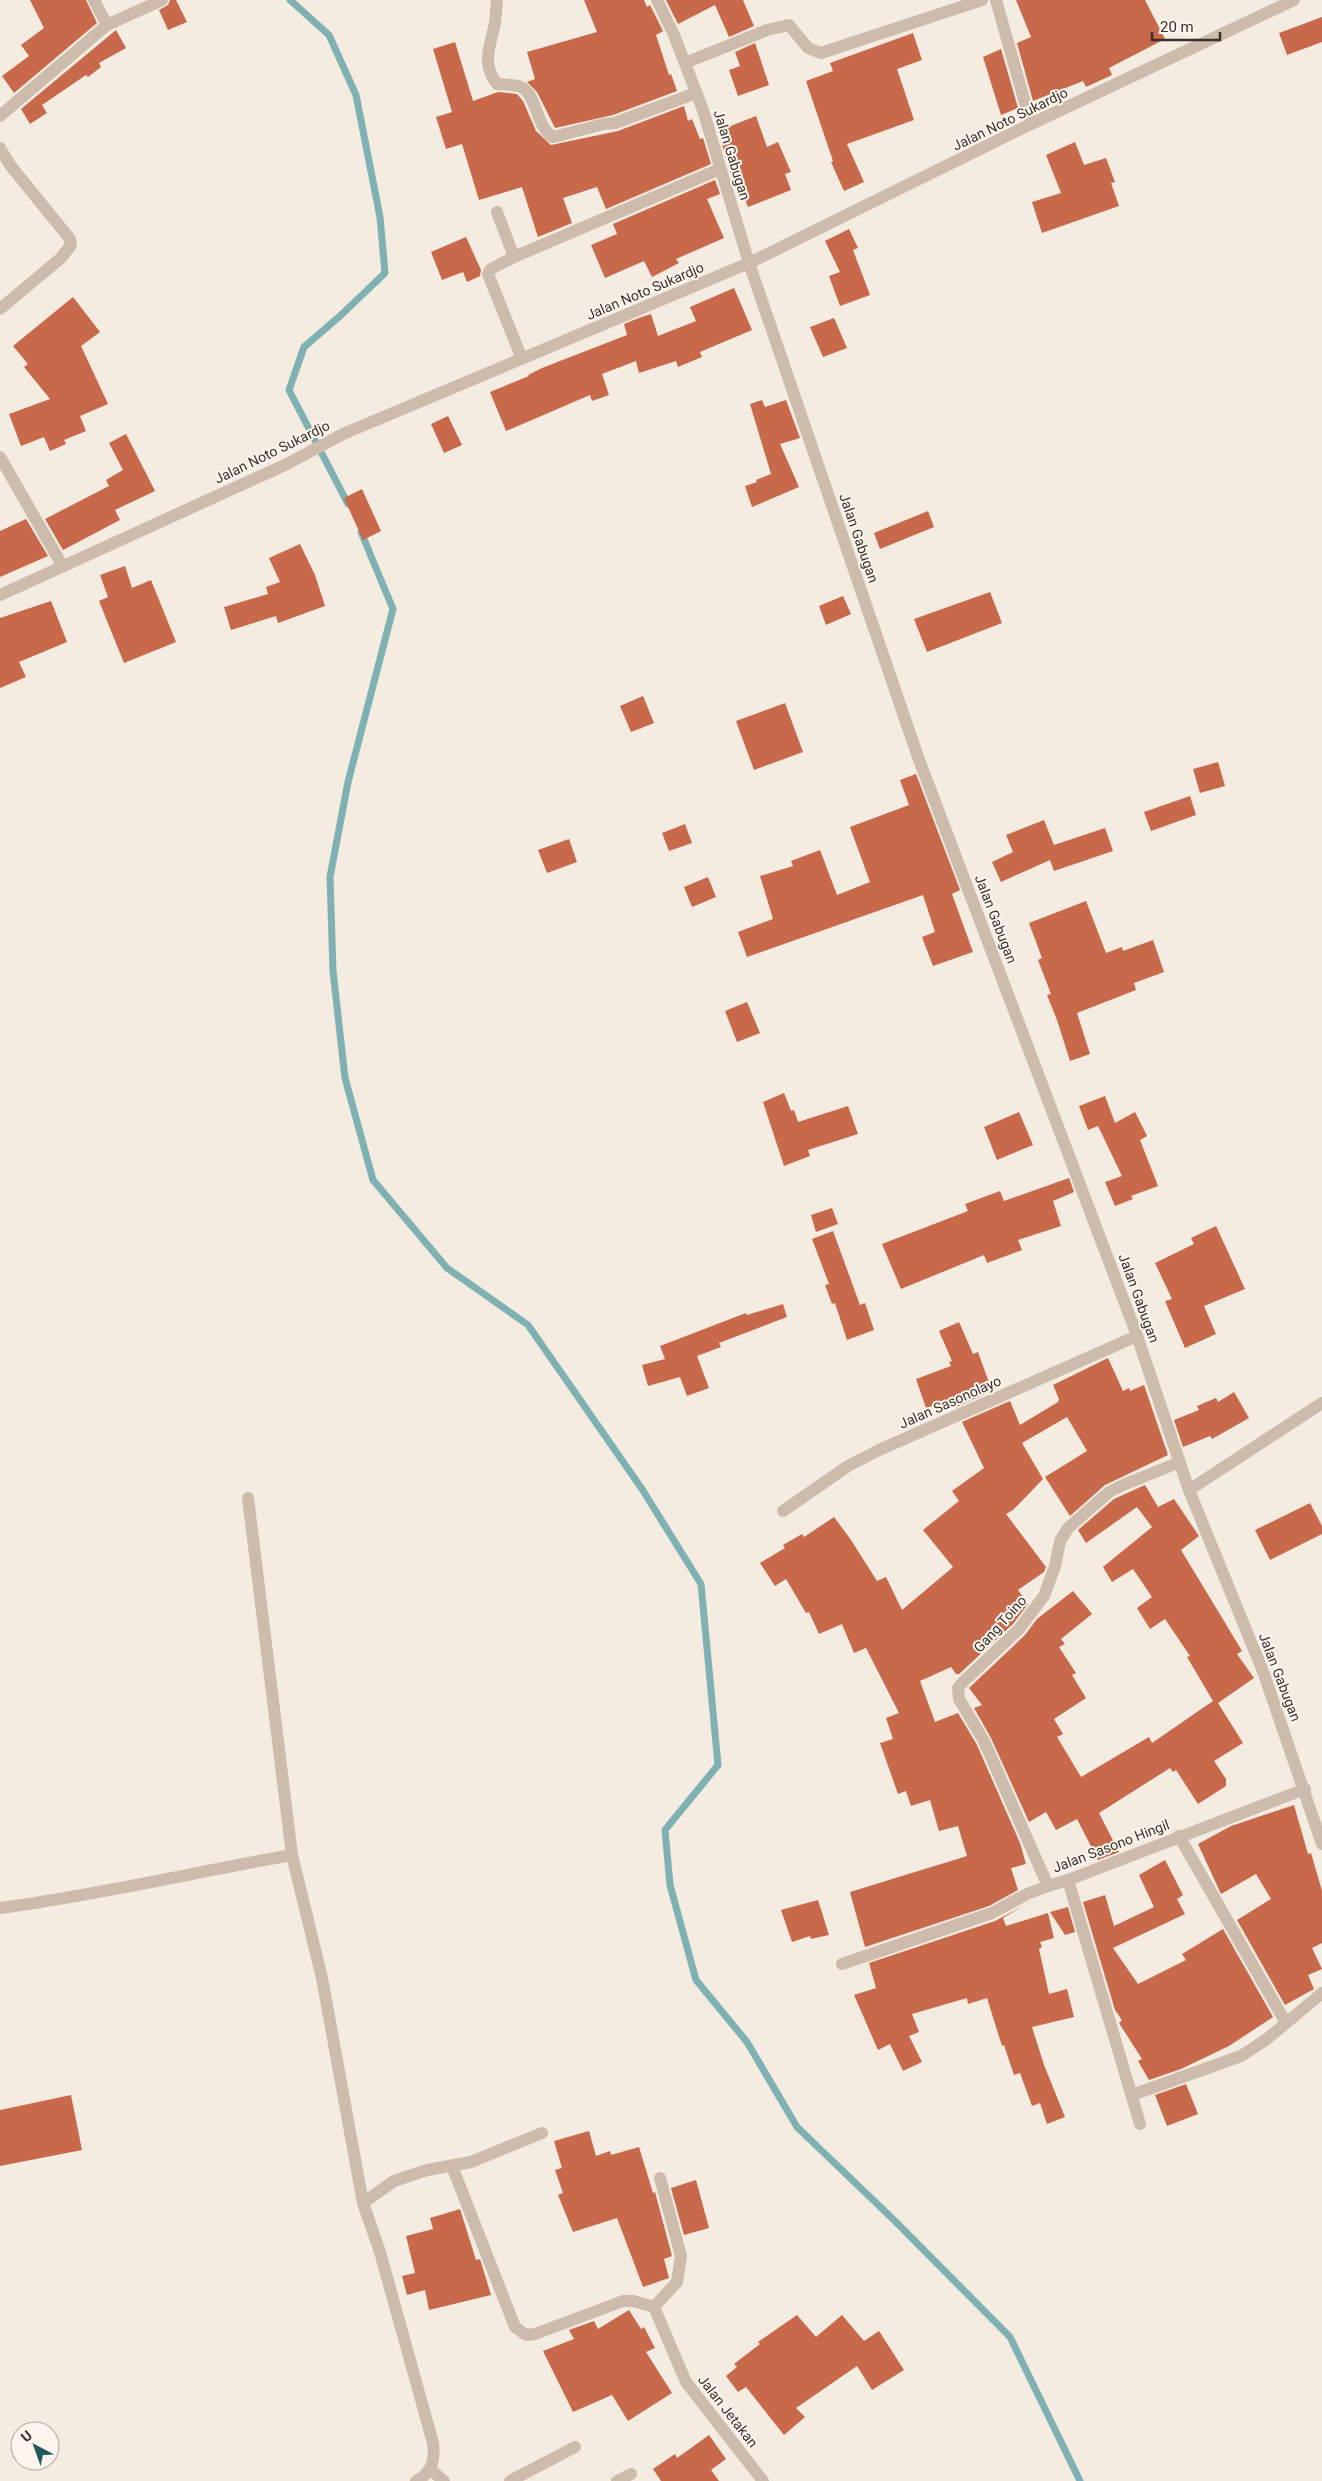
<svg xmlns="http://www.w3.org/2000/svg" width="1322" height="2481" font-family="Roboto,sans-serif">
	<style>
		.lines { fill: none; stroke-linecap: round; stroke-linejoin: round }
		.stream { stroke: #7fb0b2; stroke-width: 7 }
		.building { fill: #c8694b }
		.lane { stroke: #cdbbac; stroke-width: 12 }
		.street { stroke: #cdbbac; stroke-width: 12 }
		.labels { text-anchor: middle; stroke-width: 4; stroke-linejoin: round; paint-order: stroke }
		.street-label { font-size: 14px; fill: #3b302b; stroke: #fbf5ee }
	</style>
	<rect width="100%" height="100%" fill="#f4ebe1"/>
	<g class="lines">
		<g class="stream">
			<polyline points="290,0 329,35 356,95 380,217 385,273 340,316 304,347 289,390 348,504"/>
			<polyline points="361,532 393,609 348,782 330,877 333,971 345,1078 373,1180 447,1268 528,1325 642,1489 701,1584 718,1765 665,1830 670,1885 696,1980 747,2042 797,2127 896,2222 1010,2337 1080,2481"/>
		</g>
	</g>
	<g class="building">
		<polygon points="30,0 86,0 97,23 14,93 2,76 29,56 21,45 44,28"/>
		<polygon points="170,0 176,0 187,22 168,30 159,10 168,5"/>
		<polygon points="584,0 644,0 647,7 650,5 663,31 656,35 669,75 671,74 677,91 613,115 555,128 537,92 527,82 535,79 527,52 597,32"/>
		<polygon points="666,0 743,0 754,26 729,37 715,5 678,24"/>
		<polygon points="1016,0 1145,0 1165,39 1109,68 1112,75 1086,87 1083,81 1033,101 1017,43 1031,37"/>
		<polygon points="1322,17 1322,42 1287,55 1279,33"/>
		<polygon points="116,30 126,48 99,63 101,67 88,77 86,75 42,105 47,113 30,124 21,109"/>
		<polygon points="913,33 922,60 897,69 914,120 847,144 864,182 844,191 831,162 833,161 806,81 833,71 830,63"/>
		<polygon points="455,42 473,101 498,92 517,94 523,101 536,131 551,145 618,131 684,106 688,121 692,119 700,139 703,138 711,164 606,209 597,187 563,198 572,223 538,237 522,187 479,200 462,144 446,149 436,117 452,112 433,49"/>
		<polygon points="755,43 769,85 738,96 729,70 740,66 735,52"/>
		<polygon points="1001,49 1018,108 1001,115 983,57"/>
		<polygon points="756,116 767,147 778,142 791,172 785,174 791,190 748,207 740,186 735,188 718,131"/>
		<polygon points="1075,142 1084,165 1106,158 1115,182 1111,183 1119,206 1042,233 1032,202 1061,193 1046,155"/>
		<polygon points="715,180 720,194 707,199 724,238 676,259 679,263 652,277 644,261 605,278 591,245 617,234 613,224"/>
		<polygon points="849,229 858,248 853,250 870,295 840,306 829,276 840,272 825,241"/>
		<polygon points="466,237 481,270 480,276 467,282 463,272 442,280 431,252"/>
		<polygon points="734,288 752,330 700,352 702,357 678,367 676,361 639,373 636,361 602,374 609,395 592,401 590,395 506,431 490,392 529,376 528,375 542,368 627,335 624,324 639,318 651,314 658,336 696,321 690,307"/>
		<polygon points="73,297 100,332 81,346 108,404 80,416 86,431 64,440 66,444 50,451 44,437 21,446 9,414 50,399 24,367 28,364 13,346"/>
		<polygon points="834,318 847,348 823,357 810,327"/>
		<polygon points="762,400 765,407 786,400 800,438 780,444 799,487 752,507 745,486 757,482 756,480 771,474 750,404"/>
		<polygon points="448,416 462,445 444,453 431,424"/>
		<polygon points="126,434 155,491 115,510 120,520 63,550 45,519 109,486 106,480 123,470 109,443"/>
		<polygon points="362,489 381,531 363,540 344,498"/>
		<polygon points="928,511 934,527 880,549 874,533"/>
		<polygon points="26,519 48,556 0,577 0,531"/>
		<polygon points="300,544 315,575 325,606 278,623 276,616 231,630 224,607 268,594 266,587 280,582 269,558"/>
		<polygon points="125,566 132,588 151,580 176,642 124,663 99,601 108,597 100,575"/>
		<polygon points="990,592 1002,623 927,652 914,619"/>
		<polygon points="843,596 851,614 826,625 819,606"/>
		<polygon points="51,601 67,642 19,662 26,677 0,688 0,618"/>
		<polygon points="643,696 654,723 631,732 620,706"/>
		<polygon points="785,703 803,752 754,770 736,721"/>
		<polygon points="1218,762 1225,786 1200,793 1193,769"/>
		<polygon points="916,774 960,890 952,894 973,952 933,966 922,937 935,932 923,895 747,957 738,932 773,919 760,876 793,866 791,861 820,850 837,895 870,882 850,827 909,805 900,780"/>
		<polygon points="1190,796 1196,815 1151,831 1144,812"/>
		<polygon points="1044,820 1054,845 1105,828 1113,851 1054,871 1050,860 1001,882 992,862 1013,852 1006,835"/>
		<polygon points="685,824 692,843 669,851 662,833"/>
		<polygon points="569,839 577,862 547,873 538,850"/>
		<polygon points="708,877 716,897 692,907 684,887"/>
		<polygon points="1086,901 1106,953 1122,947 1123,951 1153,940 1164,972 1134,983 1136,990 1077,1013 1090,1054 1070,1061 1057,1020 1047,995 1051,994 1038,960 1042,958 1029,923"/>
		<polygon points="747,1002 760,1033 737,1042 725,1011"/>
		<polygon points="784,1093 791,1111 794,1110 798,1122 848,1106 858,1134 808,1150 810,1156 784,1166 763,1102"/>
		<polygon points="1105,1096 1115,1123 1135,1112 1147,1136 1140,1140 1158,1186 1131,1196 1133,1199 1115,1206 1105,1182 1122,1176 1098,1126 1088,1130 1079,1106"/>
		<polygon points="1019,1112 1033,1145 997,1160 984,1127"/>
		<polygon points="1069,1178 1074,1192 1053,1201 1061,1226 1018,1240 1022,1250 987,1263 984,1255 901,1289 882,1244 968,1211 965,1204 1000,1191 1004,1201"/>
		<polygon points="832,1208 838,1224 816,1232 811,1215"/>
		<polygon points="1216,1226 1245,1289 1204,1306 1216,1334 1185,1348 1165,1301 1172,1299 1155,1263 1194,1244 1191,1238"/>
		<polygon points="833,1231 860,1305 865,1303 874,1330 847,1340 835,1303 832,1304 825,1285 829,1284 812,1239"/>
		<polygon points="783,1304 787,1317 719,1343 721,1347 697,1356 709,1388 687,1396 680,1377 648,1386 642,1365 665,1359 660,1346 746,1313 747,1315"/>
		<polygon points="959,1322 973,1354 978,1352 992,1391 954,1408 951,1400 926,1408 916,1379 951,1366 949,1362 952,1361 939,1331"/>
		<polygon points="1108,1358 1123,1391 1129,1388 1130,1391 1144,1385 1168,1455 1105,1485 1070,1516 1045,1477 1087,1451 1067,1417 1022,1443 1043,1479 1013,1510 1006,1514 1046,1567 1044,1572 1018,1590 1028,1604 1013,1624 959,1674 956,1674 951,1667 920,1681 935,1722 958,1713 977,1745 1020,1843 1026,1864 1011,1868 1018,1890 989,1906 865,1947 850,1892 967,1856 958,1826 939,1831 930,1800 911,1806 906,1791 898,1794 880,1743 893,1739 886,1718 899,1713 866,1648 854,1653 842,1624 819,1634 809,1612 806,1613 786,1579 775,1586 760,1563 785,1548 783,1545 802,1534 804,1537 834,1517 851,1540 877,1581 886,1577 902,1610 953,1567 923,1530 959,1501 952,1491 984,1468 962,1422 1010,1401 1020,1425 1058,1402 1059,1399 1053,1385"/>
		<polygon points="1234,1392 1249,1418 1212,1439 1210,1436 1183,1447 1174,1420 1199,1410 1197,1406 1216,1398 1218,1402"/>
		<polygon points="1145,1485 1158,1507 1174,1499 1199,1536 1181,1550 1224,1621 1242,1651 1237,1654 1254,1678 1218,1703 1243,1743 1214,1761 1226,1779 1226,1786 1198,1804 1176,1770 1173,1772 1170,1768 1099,1813 1119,1852 1098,1860 1077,1819 1056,1830 1046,1812 1029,1822 991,1738 974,1708 982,1705 969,1688 1025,1635 1037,1619 1073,1591 1092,1614 1061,1639 1065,1644 1059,1647 1076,1673 1072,1675 1086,1698 1054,1719 1063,1734 1057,1737 1081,1777 1149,1737 1152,1743 1213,1701 1187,1657 1190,1656 1165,1619 1150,1629 1137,1608 1152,1597 1133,1569 1112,1582 1103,1567 1152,1527 1137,1507 1086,1543 1078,1530 1114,1499"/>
		<polygon points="1310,1503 1322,1526 1322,1534 1270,1560 1255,1530"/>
		<polygon points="1294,1805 1308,1854 1311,1853 1322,1891 1322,1943 1312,1948 1322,1969 1308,1975 1314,1989 1285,2005 1237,1920 1271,1899 1256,1874 1221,1894 1198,1844 1231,1826"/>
		<polygon points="1165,1860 1183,1895 1177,1899 1185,1914 1113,1948 1138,1984 1186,1960 1182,1954 1223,1929 1273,2017 1229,2046 1181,2069 1149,2080 1138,2061 1142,2059 1119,2023 1122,2020 1115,2010 1083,1902 1105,1895 1114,1926 1154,1907 1139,1875"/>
		<polygon points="818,1900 829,1935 811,1939 810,1936 792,1942 781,1910"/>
		<polygon points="1023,1906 1003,1918 1006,1926 1048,1913 1054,1938 1040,1942 1042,1947 1039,1949 1049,1994 1067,1989 1074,2017 1032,2027 1044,2065 1065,2117 1047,2124 1040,2103 1032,2106 1020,2073 1014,2075 1004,2045 1002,2046 987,1998 968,2004 967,1998 912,2014 919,2032 909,2036 922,2062 903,2071 890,2044 878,2050 854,1995 876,1988 869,1963 995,1921"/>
		<polygon points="1068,1907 1075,1932 1065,1935 1050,1912"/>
		<polygon points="1186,2084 1198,2114 1167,2126 1155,2095"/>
		<polygon points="71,2095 82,2150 0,2166 0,2110"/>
		<polygon points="589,2131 596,2156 610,2151 611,2155 639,2147 653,2193 655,2192 672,2256 664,2259 669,2278 643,2287 617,2218 573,2232 558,2195 563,2193 555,2170 562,2168 554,2141"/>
		<polygon points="696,2180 709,2228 684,2235 671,2188"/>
		<polygon points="460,2209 476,2260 480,2259 491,2295 429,2310 425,2290 407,2295 402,2276 415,2273 406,2236 433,2229 430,2218"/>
		<polygon points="629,2310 641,2329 644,2327 655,2348 646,2352 672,2393 628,2421 612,2395 573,2412 543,2351 574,2339 569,2330 594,2321 598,2329"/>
		<polygon points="797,2315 816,2337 842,2315 864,2341 879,2331 904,2370 872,2390 857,2366 796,2408 805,2417 784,2435 746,2387 738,2392 726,2376 737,2367 734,2364 760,2344 758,2342"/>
		<polygon points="709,2435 726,2459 711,2470 719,2481 661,2481 653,2469 675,2454 677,2458"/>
	</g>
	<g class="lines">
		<g class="lane">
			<polyline points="510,2481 575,2447"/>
			<polyline points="617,2481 631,2474"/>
		</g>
		<g class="street">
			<polyline points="94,0 107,25"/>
			<path d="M 497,0 C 496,9 496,19 494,28 C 489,48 482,65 497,84 C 504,85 515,84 521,87 C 537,95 536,127 553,137 L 604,124 L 615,123 L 696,93"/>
			<polyline points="657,0 674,35 703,110 749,263 918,757 1135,1330 1189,1490 1264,1674 1322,1844"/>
			<polyline points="996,0 1031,124"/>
			<polyline points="685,63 767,30 789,25 808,48 821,53 982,0"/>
			<polyline points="0,116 107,25 162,0"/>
			<polyline points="0,148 10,165 70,239 71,245 61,258 0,309"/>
			<polyline points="497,212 514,257 720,169"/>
			<polyline points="514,257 491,269 488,274 522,359"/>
			<polyline points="0,457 62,565"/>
			<polyline points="0,595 287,464 343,434 749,263 1031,124 1294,0"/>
			<polyline points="1180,1462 1123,1485 1109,1492 1068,1528 1060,1541 1055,1566 1044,1596 1019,1629 963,1682 958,1688 959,1699 984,1741 1048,1886 1068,1880 1305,1789"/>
			<polyline points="1189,1490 1322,1403"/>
			<polyline points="783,1511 848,1466 879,1450 1137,1336"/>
			<polyline points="1179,1836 1286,2023"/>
			<polyline points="292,1855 322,1978 363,2203"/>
			<polyline points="1068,1880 1140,2124"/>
			<path d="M 0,1908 C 98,1895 195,1872 292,1855 L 248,1498"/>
			<polyline points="842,1964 992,1913 1027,1894 1048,1886"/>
			<polyline points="1132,2095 1241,2056 1267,2039 1322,1993"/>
			<polyline points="452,2166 515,2327 526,2335 535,2334 623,2301 633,2301 654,2307 686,2382 763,2481"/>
			<polyline points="654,2307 677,2282 681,2256 660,2178"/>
			<polyline points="431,2470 444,2481"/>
			<path d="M 416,2481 C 433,2473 435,2459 433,2443 L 380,2252 L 363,2203 L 394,2181 L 427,2170 L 471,2162 L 542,2133"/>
		</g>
	</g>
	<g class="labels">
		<g class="street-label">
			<text transform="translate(1010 119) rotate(-26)" y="5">Jalan Noto Sukardjo</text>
			<text transform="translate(732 155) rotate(73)" y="5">Jalan Gabugan</text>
			<text transform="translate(645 291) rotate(-23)" y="5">Jalan Noto Sukardjo</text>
			<text transform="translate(272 452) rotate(-26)" y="5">Jalan Noto Sukardjo</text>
			<text transform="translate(859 538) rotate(71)" y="5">Jalan Gabugan</text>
			<text transform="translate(996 919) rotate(69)" y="5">Jalan Gabugan</text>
			<text transform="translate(1139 1298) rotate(70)" y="5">Jalan Gabugan</text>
			<text transform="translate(950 1402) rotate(-24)" y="5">Jalan Sasonolayo</text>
			<text transform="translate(1000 1624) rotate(-48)" y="5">Gang Toino</text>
			<text transform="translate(1280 1677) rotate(69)" y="5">Jalan Gabugan</text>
			<text transform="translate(1111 1846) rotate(-21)" y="5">Jalan Sasono Hingil</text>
			<text transform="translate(728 2411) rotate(52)" y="5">Jalan Jetakan</text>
		</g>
	</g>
	<g transform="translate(35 2446) rotate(319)"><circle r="24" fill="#fbf5ee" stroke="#aea6a0"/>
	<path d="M0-4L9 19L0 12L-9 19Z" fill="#1f5a5e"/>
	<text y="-8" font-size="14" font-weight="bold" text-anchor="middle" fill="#3b302b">U</text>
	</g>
	<path d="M1152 32v8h68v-8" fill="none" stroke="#3b302b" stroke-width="2.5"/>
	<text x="1160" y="32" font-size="15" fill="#3b302b" stroke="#fbf5ee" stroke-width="4" paint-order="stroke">20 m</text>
</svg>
